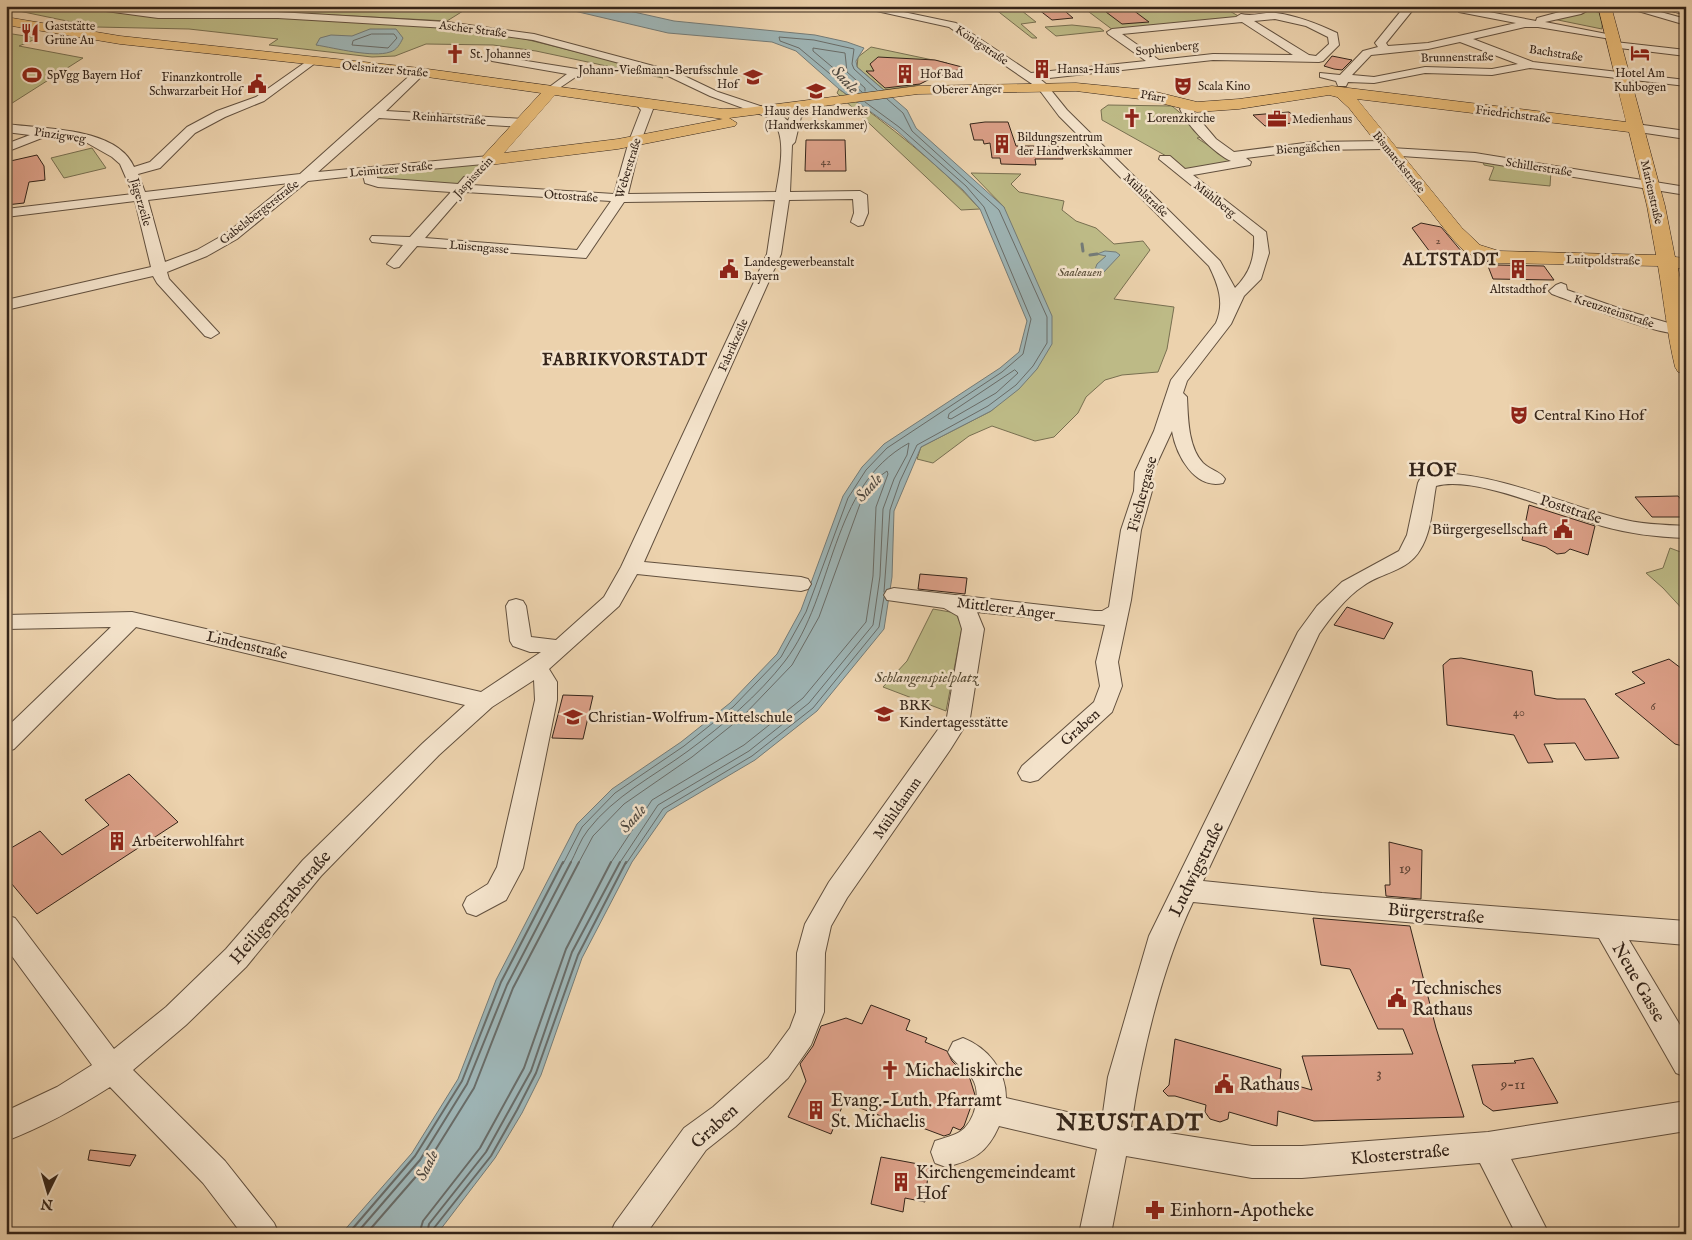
<svg xmlns="http://www.w3.org/2000/svg" width="1692" height="1240" font-family="'IM FELL English',serif">
	<style>
		.green { fill: #bdba86; stroke: #786f50 }
		.water { fill: #9eb5b6; stroke: #747b77 }
		.lines { fill: none; stroke-linecap: round; stroke-linejoin: round }
		.shore-far1 { stroke: #696c68; stroke-width: 1 }
		.shore { stroke: #696c68; stroke-width: 2 }
		.stream { stroke: #747b77; stroke-width: 3 }
		.building { fill: #dca088; stroke: #342419 }
		.minor-casing { stroke: #62503e; stroke-width: 2 }
		.major-casing { stroke: #342419; stroke-width: 1 }
		.minor { fill: #f3e2ca; fill-rule: evenodd }
		.major { fill: #e6b976; fill-rule: evenodd }
		.rail-casing { stroke: #342419; stroke-width: 3 }
		.rail { stroke: #f3e2ca; stroke-width: 2; stroke-dasharray: 5.5; stroke-linecap: butt }
		.labels { text-anchor: middle; stroke-width: 5; stroke-linejoin: round; paint-order: stroke }
		.far-number-label { font-size: 11px; fill: #5e4335 }
		.far-poi-label { font-size: 12px; fill: #342419; stroke: #f3e2ca; text-anchor: start }
		.far-street-label { font-size: 12px; fill: #342419; stroke: #f3e2ca }
		.far-park-label { font-size: 12px; font-style: italic; fill: #564a34; stroke: #f3e2ca }
		.number-label { font-size: 12px; fill: #5e4335 }
		.poi-label { font-size: 15px; fill: #342419; stroke: #f3e2ca; text-anchor: start }
		.street-label { font-size: 15px; fill: #342419; stroke: #f3e2ca }
		.park-label { font-size: 15px; font-style: italic; fill: #564a34; stroke: #f3e2ca }
		.near-number-label { font-size: 15px; fill: #5e4335 }
		.water-label { font-size: 16px; font-style: italic; fill: #4e4840; stroke: #f3e2ca }
		.far-district-label { font-size: 16px; font-weight: bold; letter-spacing: 1px; fill: #342419; stroke: #f3e2ca }
		.near-street-label { font-size: 18px; fill: #342419; stroke: #f3e2ca }
		.near-poi-label { font-size: 18px; fill: #342419; stroke: #f3e2ca; text-anchor: start }
		.district-label { font-size: 20px; font-weight: bold; letter-spacing: 1px; fill: #342419; stroke: #f3e2ca }
		.near-district-label { font-size: 24px; font-weight: bold; letter-spacing: 1px; fill: #342419; stroke: #f3e2ca }
	</style>
	<rect width="100%" height="100%" fill="#ecd2ad"/>
	<filter id="stains"><feTurbulence type="fractalNoise" baseFrequency=".004" numOctaves="4"/><feColorMatrix values="0 0 0 0 .2 0 0 0 0 .09 0 0 0 0 .02 0 0 0 .5 -.17"/></filter>
	<radialGradient id="worn" r=".72"><stop offset=".6" stop-color="#630" stop-opacity="0"/><stop offset="1" stop-color="#630" stop-opacity=".3"/></radialGradient>
	<g class="green">
		<polygon points="13,6 84,6 120,13 173,18 278,16 433,25 525,39 641,68 663,78 536,51 493,45 426,44 395,56 372,57 269,45 278,39 189,29 96,27 14,10"/>
		<polygon points="162,6 471,6 447,21"/>
		<polygon points="1081,6 1221,6 1240,17 1113,30"/>
		<polygon points="1017,7 1036,22 1021,24 1037,38 1032,38 995,9"/>
		<polygon points="1588,10 1603,13 1602,29 1553,19"/>
		<polygon points="1072,25 1100,28 1104,31 1056,36 1045,27"/>
		<polygon points="6,33 38,38 19,46 83,58 6,107"/>
		<polygon points="871,47 947,63 939,76 926,76 925,81 918,85 884,90 857,67 858,57"/>
		<path d="M 839,89 C 889,126 938,163 980,209 L 961,210 L 837,93 Z"/>
		<polygon points="1108,105 1172,106 1191,122 1203,137 1197,138 1229,159 1228,163 1184,170 1168,157 1102,120 1101,110"/>
		<polygon points="92,148 106,168 64,178 51,158"/>
		<polygon points="487,160 461,187 374,180 371,171"/>
		<polygon points="1482,160 1551,171 1550,186 1489,180 1494,167 1484,165"/>
		<polygon points="971,173 1021,174 1011,184 1019,192 1064,201 1062,210 1076,221 1096,228 1114,244 1143,241 1150,250 1114,299 1174,307 1167,349 1158,372 1122,375 1105,380 1086,397 1078,413 1054,437 1035,441 992,426 969,436 933,463 917,459 921,447 991,411 1037,369 1004,207"/>
		<polygon points="1670,548 1686,554 1686,613 1663,588 1646,573 1663,568"/>
		<polygon points="933,609 956,613 962,628 946,711 883,687 907,661"/>
	</g>
	<g class="water">
		<polygon points="553,6 607,6 674,21 815,35 847,42 864,48 856,61 857,67 907,110 916,128 1004,207 1052,316 1052,344 1037,369 1019,389 991,411 921,447 894,511 892,577 884,629 817,711 755,760 667,812 632,862 582,958 541,1075 522,1113 495,1158 437,1234 341,1234 412,1153 458,1079 496,980 577,824 612,789 681,742 730,703 777,654 801,610 843,496 862,467 884,444 1000,368 1019,352 1027,321 980,209 963,190 896,130 839,89 796,51 772,42 668,33"/>
		<path d="M 370,29 L 396,29 L 403,38 C 400,44 397,50 390,52 C 373,58 335,48 316,45 L 320,38 L 331,35 L 352,36 Z"/>
		<polygon points="1105,251 1116,252 1120,255 1102,274 1094,272 1097,264 1106,256 1097,254"/>
	</g>
	<g class="lines">
		<g class="shore-far1">
			<polygon points="372,34 394,34 397,38 388,48 352,45 353,41"/>
			<polyline points="862,92 813,51 813,48 845,53 847,72 865,88 865,91"/>
			<polyline points="853,93 799,48 780,41 779,37 814,40 854,49 852,64 854,69 877,90"/>
			<polygon points="1015,370 1018,373 996,393 951,419 948,418 949,414"/>
			<polyline points="884,592 890,510 900,481 917,445 988,406 1016,385 1033,366 1047,343 1047,317 999,210 912,131 903,113 887,99"/>
			<polyline points="563,864 582,827 615,793 684,746 733,707 781,657 806,612 848,498 866,470 887,448 1002,372 1023,354 1031,319 984,207 966,186 899,127 865,102"/>
			<path d="M 570,864 C 576,853 580,840 588,830 C 614,796 654,776 688,751 C 723,725 758,696 785,661 C 836,594 829,487 909,443 L 907,455 L 894,479 L 883,509 L 880,576 L 873,625 L 809,703 L 749,751 L 658,805 L 619,864"/>
			<polyline points="578,864 593,836 624,804 692,757 742,717 792,665 819,617 860,504 876,479 887,471 888,474 876,507 873,576 866,622 803,698 744,745 652,800 610,864"/>
			<polyline points="626,864 663,809 752,756 813,708 879,627 884,597"/>
		</g>
		<g class="shore">
			<polyline points="348,1234 415,1156 462,1081 501,982 563,862"/>
			<polyline points="356,1234 420,1160 467,1084 507,985 571,862"/>
			<polyline points="366,1234 426,1165 474,1088 513,988 579,862"/>
			<polyline points="419,1234 423,1221 480,1148 524,1068 566,949 611,862"/>
			<polyline points="427,1234 429,1224 486,1152 531,1071 572,952 620,862"/>
			<polyline points="433,1234 434,1228 491,1156 517,1110 536,1073 578,955 626,862"/>
		</g>
		<g class="stream">
			<polyline points="1082,244 1083,251"/>
			<polyline points="1090,255 1097,254"/>
		</g>
	</g>
	<g class="building">
		<polygon points="1034,6 1059,6 1073,18 1052,20"/>
		<polygon points="1133,10 1149,22 1122,24 1106,12"/>
		<polygon points="1332,56 1352,60 1342,70 1334,69 1324,66"/>
		<polygon points="878,57 935,60 962,67 962,70 942,71 944,75 936,76 920,84 885,88 866,71 874,71 870,64"/>
		<polygon points="1289,112 1302,122 1265,126 1253,115"/>
		<polygon points="985,122 1008,122 1016,146 1058,146 1063,159 1035,159 1036,165 1001,164 1000,158 992,158 990,143 984,144 983,140 974,140 970,124"/>
		<polygon points="806,140 845,140 846,171 805,171"/>
		<polygon points="37,155 44,166 45,180 29,182 24,203 6,205 6,162"/>
		<polygon points="1421,223 1441,227 1462,252 1430,252 1412,228"/>
		<polygon points="1486,261 1497,265 1544,266 1554,280 1493,279"/>
		<polygon points="1678,496 1686,505 1686,517 1652,517 1635,497"/>
		<polygon points="1529,505 1595,526 1588,555 1570,549 1565,553 1557,554 1546,547 1522,540"/>
		<polygon points="920,574 967,578 965,594 918,589"/>
		<polygon points="1347,607 1393,623 1384,639 1334,625"/>
		<polygon points="1461,658 1532,671 1535,695 1557,699 1585,699 1619,758 1585,760 1575,743 1544,744 1553,762 1528,763 1514,735 1447,725 1443,665 1450,659"/>
		<polygon points="1669,659 1686,672 1686,747 1675,744 1615,694 1645,683 1632,672"/>
		<polygon points="563,695 593,696 583,739 552,738"/>
		<polygon points="129,774 178,822 37,914 6,877 6,851 40,831 62,855 109,825 85,800"/>
		<polygon points="1389,842 1422,850 1421,899 1386,896 1385,885 1390,885"/>
		<polygon points="1313,918 1410,926 1436,1028 1464,1117 1314,1121 1278,1111 1277,1126 1229,1112 1228,1119 1220,1122 1210,1119 1205,1112 1206,1105 1175,1096 1168,1096 1163,1091 1169,1085 1175,1039 1281,1069 1280,1081 1312,1090 1302,1056 1413,1054 1403,1029 1378,1029 1350,969 1321,965"/>
		<polygon points="871,1005 910,1020 906,1030 927,1038 925,1042 947,1051 952,1061 970,1079 975,1095 964,1126 960,1130 953,1127 950,1134 944,1136 904,1121 902,1128 880,1119 881,1116 844,1102 831,1134 788,1117 806,1081 800,1064 813,1046 821,1026 846,1018 862,1024"/>
		<polygon points="1533,1058 1558,1103 1493,1111 1483,1104 1472,1065 1516,1063 1514,1061"/>
		<polygon points="90,1150 136,1155 130,1166 88,1160"/>
		<polygon points="881,1157 929,1166 925,1202 905,1198 903,1212 871,1204"/>
	</g>
	<g class="lines">
		<g class="minor-casing">
			<g id="minor">
				<path d="M 86,6 L 115,6 L 158,12 L 278,12 L 447,22 L 534,34 L 676,72 L 718,92 L 778,112 L 788,121 L 791,112 L 803,106 L 811,106 L 811,112 L 801,117 L 795,142 L 792,145 L 790,192 L 860,191 L 867,195 L 868,213 L 863,225 L 858,226 L 851,222 L 854,213 L 853,199 L 789,200 L 781,254 L 644,562 L 801,577 L 808,579 L 811,584 L 808,589 L 801,591 L 637,574 L 619,606 L 549,669 L 557,682 L 557,700 L 523,868 L 506,900 L 476,916 L 467,913 L 463,905 L 467,897 L 488,884 L 497,867 L 535,700 L 534,680 L 492,707 L 439,755 L 321,876 L 246,967 L 186,1025 L 133,1070 L 225,1161 L 274,1223 L 279,1234 L 242,1234 L 203,1183 L 110,1087 C 77,1108 43,1127 6,1141 L 6,1111 L 57,1087 L 92,1065 L 6,948 L 6,915 L 15,918 L 114,1049 L 166,1007 L 226,949 L 303,860 L 423,743 L 465,705 L 136,627 L 14,749 L 6,752 L 6,728 L 111,627 L 6,629 L 6,615 L 132,612 L 481,692 L 541,652 L 530,652 L 513,646 L 510,641 L 506,606 L 509,601 L 516,599 L 523,601 L 526,606 L 531,637 L 556,640 L 604,597 L 621,567 L 767,254 L 775,200 L 624,202 L 586,258 L 417,246 L 399,267 L 394,268 L 387,264 L 403,245 L 372,242 L 370,239 L 372,236 L 410,237 L 451,192 L 378,187 L 365,183 L 363,175 L 308,181 L 237,239 L 207,256 L 167,272 L 169,279 L 219,333 L 211,338 L 205,336 L 157,283 L 153,276 L 6,310 L 6,300 L 151,267 L 135,201 L 6,217 L 6,209 L 133,194 L 120,164 L 112,157 L 82,140 L 47,136 L 6,152 L 6,144 L 30,135 L 6,132 L 6,124 C 43,129 117,127 134,167 L 150,162 L 187,127 L 217,111 L 256,97 L 310,59 L 314,60 L 314,64 L 264,101 L 225,117 L 195,133 L 160,168 L 138,174 L 145,192 L 300,174 L 416,70 L 424,70 L 424,74 L 386,111 L 523,119 L 529,123 L 523,127 L 379,118 L 318,172 L 489,156 L 494,157 L 495,160 L 494,163 L 377,174 L 377,178 L 458,184 L 464,177 L 469,176 L 476,180 L 472,185 L 614,194 L 629,141 L 641,110 L 635,103 L 641,99 L 645,100 L 653,109 L 641,141 L 628,194 L 776,192 C 780,170 788,133 770,118 L 710,96 L 668,76 L 533,40 L 447,28 L 278,18 L 158,18 L 91,9 ZM 289,183 L 227,233 L 197,250 L 165,262 L 148,200 ZM 465,192 L 611,201 L 577,250 L 425,238 Z"/>
				<path d="M 854,6 L 875,6 L 956,23 L 1031,73 L 1146,61 L 1108,34 L 1107,32 L 1112,29 L 1236,17 L 1241,14 C 1253,17 1264,12 1276,13 C 1298,16 1318,24 1337,33 L 1339,45 L 1323,61 L 1319,62 L 1213,60 L 1040,79 L 1046,84 L 1067,110 L 1220,261 L 1235,288 C 1250,273 1255,258 1254,236 L 1159,159 L 1160,156 L 1170,156 L 1185,169 L 1231,161 C 1215,154 1187,126 1180,109 L 1185,103 L 1193,103 L 1194,113 L 1216,139 L 1234,152 L 1312,142 L 1385,141 L 1391,145 L 1385,149 L 1312,150 L 1246,158 L 1251,162 L 1250,165 L 1193,175 L 1266,232 L 1269,253 L 1261,279 L 1244,296 L 1231,324 L 1187,381 L 1183,393 L 1187,397 C 1188,418 1188,447 1203,463 C 1210,470 1220,471 1225,479 L 1223,483 C 1194,490 1176,454 1172,431 L 1153,472 L 1152,491 L 1141,530 L 1131,600 L 1118,662 L 1122,686 L 1112,712 L 1038,780 L 1030,782 L 1022,780 L 1018,773 L 1022,766 L 1094,702 L 1100,686 L 1096,662 L 1105,625 L 977,612 L 984,629 L 970,718 L 950,750 L 847,898 L 831,926 L 825,953 L 824,1012 L 811,1045 L 788,1078 L 735,1127 L 706,1150 L 646,1234 L 610,1234 L 615,1223 L 684,1128 L 713,1107 L 768,1058 L 790,1028 L 796,1012 L 797,953 L 805,924 L 829,882 L 947,717 L 962,629 L 958,616 L 944,608 L 887,600 L 884,595 L 887,590 L 894,588 L 1095,611 L 1102,611 L 1109,607 L 1121,530 L 1134,491 L 1135,472 L 1154,431 L 1171,380 L 1216,323 C 1225,303 1218,284 1209,266 L 1059,116 L 1038,88 L 949,27 ZM 1275,19 L 1306,26 L 1328,37 L 1329,44 L 1316,56 L 1309,55 L 1254,21 ZM 1242,22 L 1293,55 L 1213,54 L 1159,60 L 1122,34 Z"/>
				<path d="M 1405,6 L 1416,6 L 1386,43 L 1388,46 L 1428,43 L 1516,23 L 1459,12 L 1458,10 L 1463,7 L 1536,21 L 1537,18 L 1582,6 L 1596,6 L 1581,14 L 1545,22 L 1617,36 L 1617,40 L 1538,27 L 1525,27 L 1473,39 L 1533,62 L 1686,80 L 1686,86 L 1530,68 L 1492,75 L 1425,73 L 1374,83 L 1348,82 L 1346,86 L 1338,86 L 1336,81 L 1320,77 L 1320,73 L 1340,75 L 1363,51 L 1378,47 L 1375,43 ZM 1460,42 L 1518,64 L 1492,69 L 1425,67 L 1374,77 L 1352,75 L 1371,55 L 1428,49 Z"/>
				<polygon points="1621,6 1639,6 1686,19 1686,25"/>
				<polygon points="1615,42 1686,50 1686,56 1611,47 1610,45"/>
				<polygon points="496,56 577,69 583,72 552,93 546,90 548,88 567,74 492,61 490,59"/>
				<polygon points="1636,124 1686,131 1686,139 1632,131 1630,128 1632,125"/>
				<polygon points="1391,148 1475,153 1686,187 1686,195 1475,161 1387,155 1385,152"/>
				<path d="M 1561,283 L 1566,285 L 1567,290 L 1624,310 L 1682,327 L 1684,330 L 1682,333 C 1664,338 1574,302 1552,294 L 1549,291 L 1556,285 Z"/>
				<path d="M 1442,473 C 1504,476 1558,502 1617,518 C 1639,524 1663,525 1686,526 L 1686,538 C 1657,537 1630,534 1602,526 C 1560,514 1477,475 1436,486 C 1432,507 1432,531 1420,550 C 1407,572 1382,572 1363,586 C 1345,598 1331,617 1319,634 L 1203,881 L 1322,893 L 1686,921 L 1686,945 L 1629,940 L 1686,1035 L 1686,1077 L 1676,1073 L 1599,938 L 1322,915 L 1193,902 C 1162,967 1141,1055 1131,1127 L 1252,1146 L 1302,1146 L 1488,1132 L 1686,1101 L 1686,1131 L 1511,1159 L 1549,1234 L 1516,1234 L 1480,1163 L 1302,1178 L 1252,1178 L 1126,1156 L 1111,1234 L 1079,1234 L 1097,1149 L 999,1126 C 987,1153 974,1160 946,1167 L 935,1163 L 931,1152 L 935,1141 C 943,1138 954,1136 961,1131 C 975,1121 982,1093 972,1078 C 964,1067 954,1064 948,1052 L 953,1042 L 963,1038 C 988,1048 1006,1070 1006,1098 L 1102,1120 L 1108,1077 L 1149,936 L 1298,632 L 1317,606 L 1342,582 L 1399,551 L 1407,535 L 1418,483 L 1420,479 Z"/>
			</g>
		</g>
		<g class="major-casing">
			<path id="major" d="M 1598,6 L 1611,6 L 1665,206 L 1675,257 L 1686,258 L 1686,270 L 1678,268 L 1686,309 L 1686,373 L 1678,372 L 1675,367 C 1667,334 1664,301 1658,266 L 1497,263 L 1466,253 L 1450,236 L 1349,108 L 1337,97 L 1329,95 L 1239,109 L 1197,112 L 1148,100 L 1076,91 L 918,94 L 729,118 L 737,123 L 735,126 L 618,149 L 489,165 L 483,164 L 481,160 L 483,156 L 541,93 L 420,76 L 120,44 L 6,25 L 6,17 L 120,36 L 420,68 L 723,109 L 746,108 L 918,86 L 1076,83 L 1148,90 L 1197,102 L 1239,99 L 1332,86 L 1626,122 ZM 555,95 L 723,119 L 728,118 L 618,139 L 504,153 ZM 1357,99 L 1629,132 L 1647,206 L 1656,255 L 1499,251 L 1480,245 L 1462,228 Z"/>
		</g>
		<use href="#minor" class="minor"/>
		<use href="#major" class="major"/>
		<g class="rail-casing">
			<polyline id="rail" points="1654,6 1686,14"/>
		</g>
		<use href="#rail" class="rail"/>
	</g>
	<defs>
		<g id="restaurant-bare" transform="scale(1.5)"><path d="M-5-6h1v4h1v-4h1v4h1v-4h1v5L-1.5 .5V6h-2V.5L-5-1ZM5-6V6H3V1.5H1.5Q1.5-4 5-6Z" fill="#8f2418" stroke="#f3e2ca" stroke-width="2.5" paint-order="stroke"/></g>
		<g id="hotel-bare" transform="scale(1.5)"><path d="M-6-4.5h1.5V1H6V5H4.5V3h-9V5H-6ZM-4 0a1.8 1.8 0 1 1 3.6 0ZM.5 0V-2.5h3Q6-2.5 6 0Z" fill="#8f2418" stroke="#f3e2ca" stroke-width="2.5" paint-order="stroke"/></g>
		<g id="church-bare" transform="scale(1.5)"><path d="M-1.2-6h2.4v3.5h3.3v2.4h-3.3V6h-2.4V-.1h-3.3v-2.4h3.3Z" fill="#8f2418" stroke="#f3e2ca" stroke-width="2.5" paint-order="stroke"/></g>
		<g id="building-bare" transform="scale(1.5)"><path d="M-4-6H4V6H1V3H-1V6H-4ZM-2.5-4.3h1.7v1.8h-1.7ZM.8-4.3h1.7v1.8H.8ZM-2.5-1h1.7V.8h-1.7ZM.8-1h1.7V.8H.8Z" fill="#8f2418" stroke="#f3e2ca" stroke-width="2.5" paint-order="stroke"/></g>
		<g id="stadium-bare" transform="scale(1.5)"><path d="M0-5a6.5 5 0 1 0 0 10a6.5 5 0 1 0 0-10ZM-3.5-1.8h7v3.6h-7Z" fill="#8f2418" stroke="#f3e2ca" stroke-width="2.5" paint-order="stroke"/></g>
		<g id="university-bare" transform="scale(1.5)"><path d="M0-5L7-2L0 1L-7-2ZM-4 1L0 2.5L4 1V4Q0 6-4 4Z" fill="#8f2418" stroke="#f3e2ca" stroke-width="2.5" paint-order="stroke"/></g>
		<g id="civic-bare" transform="scale(1.5)"><path d="M-.6-6.5H3V-4.5H.6V-3L4-1V1h2V6H-6V1h2V-1L-.6-3ZM-1.2 2.5V6h2.4V2.5Z" fill="#8f2418" stroke="#f3e2ca" stroke-width="2.5" paint-order="stroke"/></g>
		<g id="theatre-bare" transform="scale(1.5)"><path d="M-5-5.5Q0-4 5-5.5V0Q5 5 0 6Q-5 5-5 0ZM-3.3-2.5H-1v1.5H-3.3ZM1-2.5H3.3v1.5H1ZM-2.8 1Q0 5.5 2.8 1Z" fill="#8f2418" stroke="#f3e2ca" stroke-width="2.5" paint-order="stroke"/></g>
		<g id="office-bare" transform="scale(1.5)"><path d="M-6-3h4V-5.5h4V-3h4V5H-6ZM-1-4.5V-3h2v-1.5ZM-6 0V1H6V0Z" fill="#8f2418" stroke="#f3e2ca" stroke-width="2.5" paint-order="stroke"/></g>
		<g id="school-bare" transform="scale(1.5)"><path d="M0-5L7-2L0 1L-7-2ZM-4 1L0 2.5L4 1V4Q0 6-4 4Z" fill="#8f2418" stroke="#f3e2ca" stroke-width="2.5" paint-order="stroke"/></g>
		<g id="pharmacy-bare" transform="scale(1.5)"><path d="M-2-6h4v4h4v4h-4v4h-4v-4h-4v-4h4Z" fill="#8f2418" stroke="#f3e2ca" stroke-width="2.5" paint-order="stroke"/></g>
	</defs>
	<g fill-rule="evenodd">
		<use href="#restaurant-bare" x="30" y="33"/>
		<use href="#hotel-bare" x="1640" y="53"/>
		<use href="#church-bare" x="455" y="54"/>
		<use href="#building-bare" x="1042" y="69"/>
		<use href="#building-bare" x="905" y="74"/>
		<use href="#stadium-bare" x="32" y="75"/>
		<use href="#university-bare" x="753" y="77"/>
		<use href="#civic-bare" x="257" y="84"/>
		<use href="#theatre-bare" x="1183" y="86"/>
		<use href="#university-bare" x="816" y="91"/>
		<use href="#church-bare" x="1132" y="118"/>
		<use href="#office-bare" x="1277" y="119"/>
		<use href="#building-bare" x="1002" y="144"/>
		<use href="#civic-bare" x="729" y="269"/>
		<use href="#building-bare" x="1518" y="269"/>
		<use href="#theatre-bare" x="1519" y="415"/>
		<use href="#civic-bare" x="1563" y="529"/>
		<use href="#school-bare" x="884" y="714"/>
		<use href="#school-bare" x="573" y="717"/>
		<use href="#building-bare" x="117" y="841"/>
		<use href="#civic-bare" x="1397" y="998"/>
		<use href="#church-bare" x="890" y="1070"/>
		<use href="#civic-bare" x="1224" y="1084"/>
		<use href="#building-bare" x="816" y="1110"/>
		<use href="#building-bare" x="901" y="1182"/>
		<use href="#pharmacy-bare" x="1155" y="1210"/>
	</g>
	<g class="labels">
		<g class="far-number-label">
			<text x="826" y="165">42</text>
			<text x="1438" y="244">2</text>
		</g>
		<g class="far-poi-label">
			<text x="45" y="30">Gaststätte<tspan x="45" dy="14">Grüne Au</tspan></text>
			<text x="470" y="58">St. Johannes</text>
			<text x="1057" y="73">Hansa-Haus</text>
			<text x="738" y="74" text-anchor="end">Johann-Vießmann-Berufsschule<tspan x="738" dy="14">Hof</tspan></text>
			<text x="1640" y="77" text-anchor="middle">Hotel Am<tspan x="1640" dy="14">Kuhbogen</tspan></text>
			<text x="920" y="78">Hof Bad</text>
			<text x="47" y="79">SpVgg Bayern Hof</text>
			<text x="242" y="81" text-anchor="end">Finanzkontrolle<tspan x="242" dy="14">Schwarzarbeit Hof</tspan></text>
			<text x="1198" y="90">Scala Kino</text>
			<text x="816" y="115" text-anchor="middle">Haus des Handwerks<tspan x="816" dy="14">(Handwerkskammer)</tspan></text>
			<text x="1147" y="122">Lorenzkirche</text>
			<text x="1292" y="123">Medienhaus</text>
			<text x="1017" y="141">Bildungszentrum<tspan x="1017" dy="14">der Handwerkskammer</tspan></text>
			<text x="744" y="266">Landesgewerbeanstalt<tspan x="744" dy="14">Bayern</tspan></text>
			<text x="1518" y="293" text-anchor="middle">Altstadthof</text>
		</g>
		<g class="far-street-label">
			<text transform="translate(473 29) rotate(7)" y="4">Ascher Straße</text>
			<text transform="translate(982 45) rotate(34)" y="4">Königstraße</text>
			<text transform="translate(1167 48) rotate(-6)" y="4">Sophienberg</text>
			<text transform="translate(1556 53) rotate(9)" y="4">Bachstraße</text>
			<text transform="translate(1457 57) rotate(-1)" y="4">Brunnenstraße</text>
			<text transform="translate(385 69) rotate(5)" y="4">Oelsnitzer Straße</text>
			<text transform="translate(967 89) rotate(-1)" y="4">Oberer Anger</text>
			<text transform="translate(1153 96) rotate(10)" y="4">Pfarr</text>
			<text transform="translate(1513 114) rotate(7)" y="4">Friedrichstraße</text>
			<text transform="translate(449 118) rotate(4)" y="4">Reinhartstraße</text>
			<text transform="translate(60 135) rotate(8)" y="4">Pinzigweg</text>
			<text transform="translate(1308 148) rotate(-3)" y="4">Biengäßchen</text>
			<text transform="translate(1399 162) rotate(51)" y="4">Bismarckstraße</text>
			<text transform="translate(1539 167) rotate(9)" y="4">Schillerstraße</text>
			<text transform="translate(628 168) rotate(-73)" y="4">Weberstraße</text>
			<text transform="translate(391 169) rotate(-5)" y="4">Leimitzer Straße</text>
			<text transform="translate(473 177) rotate(-47)" y="4">Jaspisstein</text>
			<text transform="translate(1652 192) rotate(77)" y="4">Marienstraße</text>
			<text transform="translate(1146 195) rotate(44)" y="4">Mühlstraße</text>
			<text transform="translate(571 196) rotate(4)" y="4">Ottostraße</text>
			<text transform="translate(1215 199) rotate(38)" y="4">Mühlberg</text>
			<text transform="translate(141 202) rotate(74)" y="4">Jägerzeile</text>
			<text transform="translate(259 212) rotate(-38)" y="4">Gabelsbergerstraße</text>
			<text transform="translate(479 247) rotate(5)" y="4">Luisengasse</text>
			<text transform="translate(1603 260) rotate(1)" y="4">Luitpoldstraße</text>
			<text transform="translate(1614 311) rotate(18)" y="4">Kreuzsteinstraße</text>
			<text transform="translate(733 345) rotate(-66)" y="4">Fabrikzeile</text>
		</g>
		<g class="far-park-label">
			<text x="1080" y="276">Saaleauen</text>
		</g>
		<g class="number-label">
			<text x="1653" y="710">6</text>
			<text x="1519" y="716">40</text>
		</g>
		<g class="poi-label">
			<text x="1534" y="420">Central Kino Hof</text>
			<text x="1548" y="534" text-anchor="end">Bürgergesellschaft</text>
			<text x="899" y="710">BRK<tspan x="899" dy="17">Kindertagesstätte</tspan></text>
			<text x="588" y="722">Christian-Wolfrum-Mittelschule</text>
			<text x="132" y="846">Arbeiterwohlfahrt</text>
		</g>
		<g class="street-label">
			<text transform="translate(1142 494) rotate(-75)" y="5">Fischergasse</text>
			<text transform="translate(1571 509) rotate(18)" y="5">Poststraße</text>
			<text transform="translate(1006 608) rotate(7)" y="5">Mittlerer Anger</text>
			<text transform="translate(247 645) rotate(13)" y="5">Lindenstraße</text>
			<text transform="translate(1080 727) rotate(-42)" y="5">Graben</text>
			<text transform="translate(897 808) rotate(-55)" y="5">Mühldamm</text>
		</g>
		<g class="park-label">
			<text x="926" y="682">Schlangenspielplatz</text>
		</g>
		<g class="near-number-label">
			<text x="1405" y="873">19</text>
			<text x="1379" y="1078">3</text>
			<text x="1513" y="1089">9-11</text>
		</g>
		<g class="water-label">
			<text transform="translate(846 79) rotate(47)" y="6">Saale</text>
			<text transform="translate(868 487) rotate(-48)" y="6">Saale</text>
			<text transform="translate(632 818) rotate(-48)" y="6">Saale</text>
			<text transform="translate(426 1165) rotate(-63)" y="6">Saale</text>
		</g>
		<g class="far-district-label">
			<text x="1451" y="265">ALTSTADT</text>
			<text x="625" y="365">FABRIKVORSTADT</text>
		</g>
		<g class="near-street-label">
			<text transform="translate(1196 869) rotate(-64)" y="6">Ludwigstraße</text>
			<text transform="translate(280 907) rotate(-49)" y="6">Heiligengrabstraße</text>
			<text transform="translate(1436 913) rotate(5)" y="6">Bürgerstraße</text>
			<text transform="translate(1639 982) rotate(60)" y="6">Neue Gasse</text>
			<text transform="translate(714 1126) rotate(-42)" y="6">Graben</text>
			<text transform="translate(1400 1154) rotate(-5)" y="6">Klosterstraße</text>
		</g>
		<g class="near-poi-label">
			<text x="1412" y="994">Technisches<tspan x="1412" dy="21">Rathaus</tspan></text>
			<text x="905" y="1076">Michaeliskirche</text>
			<text x="1239" y="1090">Rathaus</text>
			<text x="831" y="1106">Evang.-Luth. Pfarramt<tspan x="831" dy="21">St. Michaelis</tspan></text>
			<text x="916" y="1178">Kirchengemeindeamt<tspan x="916" dy="21">Hof</tspan></text>
			<text x="1170" y="1216">Einhorn-Apotheke</text>
		</g>
		<g class="district-label">
			<text x="1433" y="476">HOF</text>
		</g>
		<g class="near-district-label">
			<text x="1130" y="1130">NEUSTADT</text>
		</g>
	</g>
	<rect width="1692" height="1240" fill="none" stroke="#ecd2ad" stroke-width="25"/>
	<rect x="8" y="8" width="1677" height="1225" fill="none" stroke="#342419" stroke-width="2.5"/>
	<rect x="12" y="12" width="1667" height="1215" fill="none" stroke="#342419"/>
	<g transform="translate(48 1192) rotate(185)" stroke="#f3e2ca" stroke-width="4" paint-order="stroke">
	<path d="M0-4L9 19L0 12L-9 19Z" fill="#342419"/>
	<text y="-8" font-size="14" font-weight="bold" text-anchor="middle" fill="#342419">N</text>
	</g>
	<rect width="100%" height="100%" filter="url(#stains)"/>
	<rect width="100%" height="100%" fill="url(#worn)"/>
</svg>
